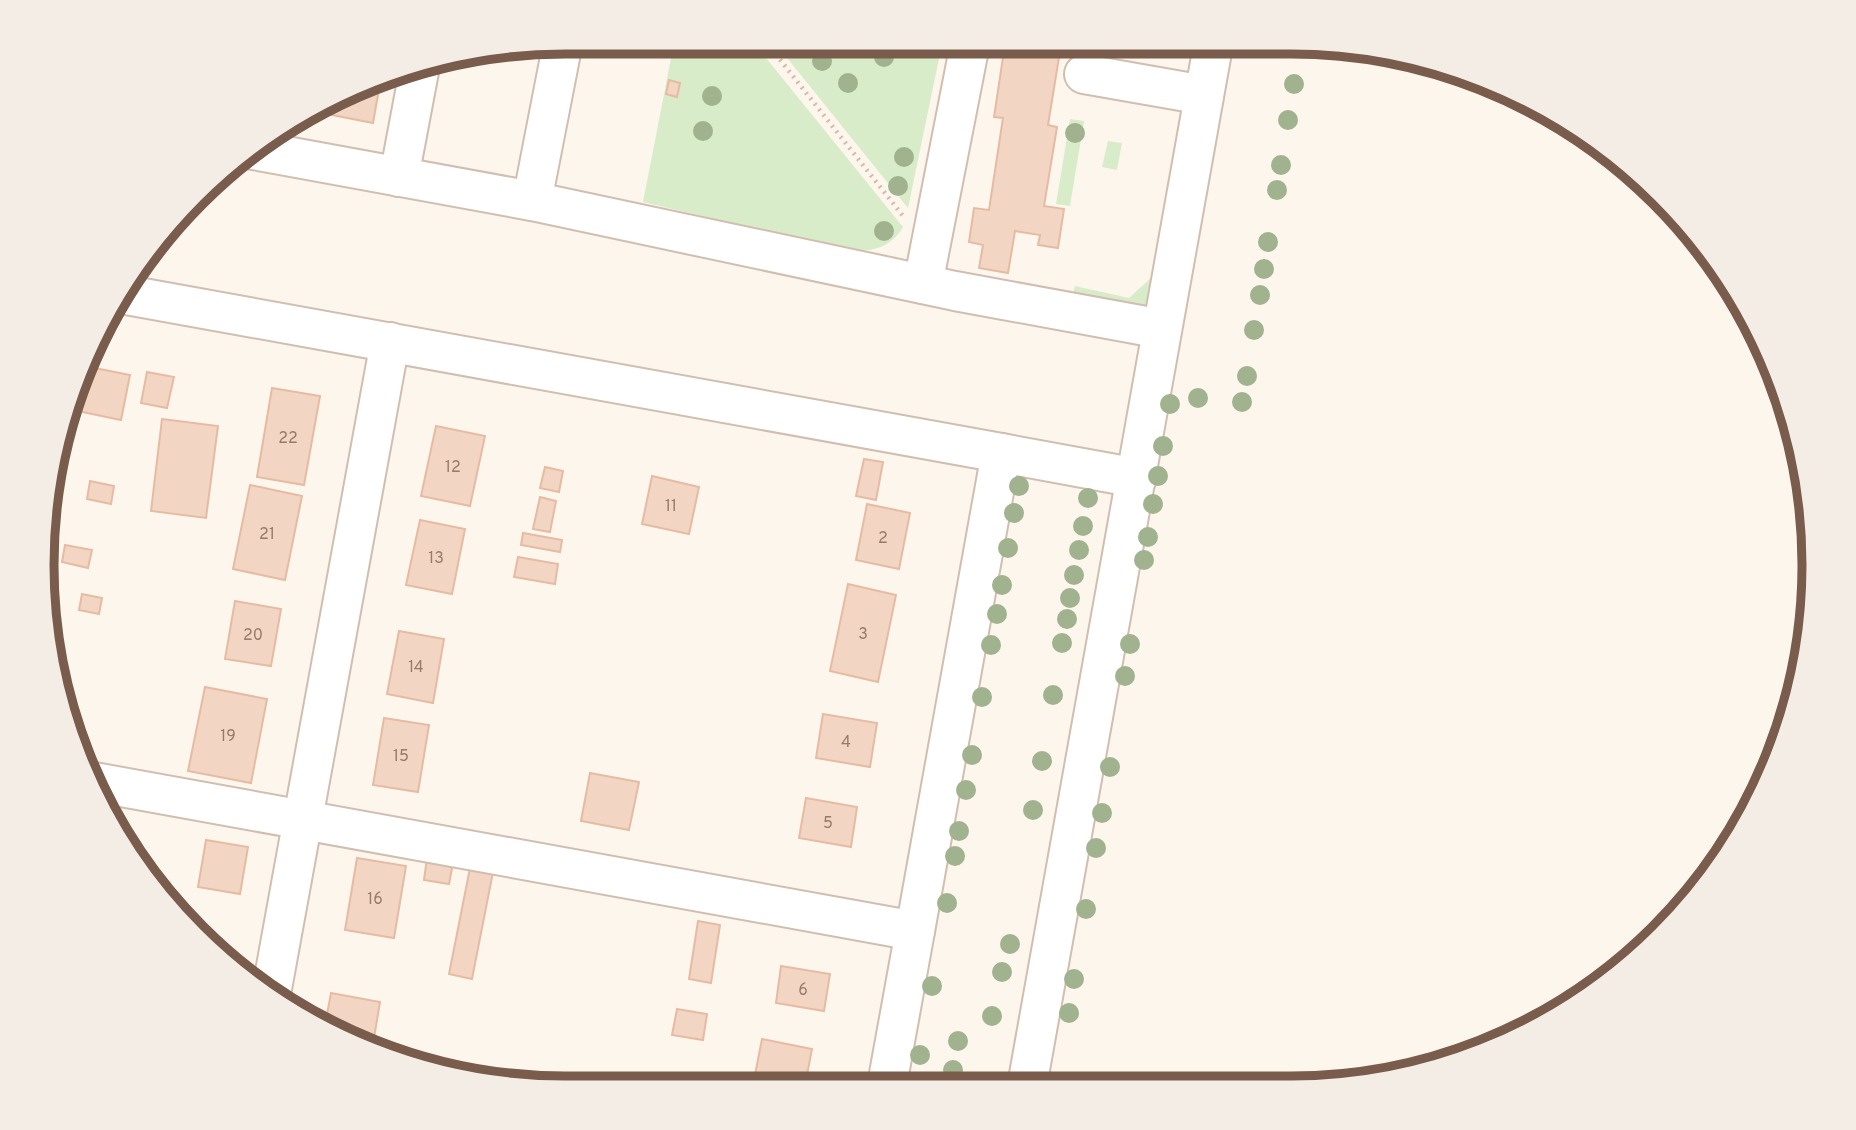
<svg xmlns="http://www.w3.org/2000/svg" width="1856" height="1130" font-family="Overpass,sans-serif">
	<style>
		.green { fill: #d8ecc9 }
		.building { fill: #f3d5c3; stroke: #e6bba3; stroke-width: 2 }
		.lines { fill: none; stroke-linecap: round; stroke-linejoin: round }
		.minor-casing { stroke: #d1beb0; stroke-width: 42 }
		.path { stroke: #d9b8a5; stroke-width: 4.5; stroke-dasharray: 2 5; stroke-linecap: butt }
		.minor { stroke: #fff; stroke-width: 38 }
		.tree { fill: #a0b28e }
		.labels { text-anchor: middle; stroke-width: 5; stroke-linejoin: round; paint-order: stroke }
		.number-label { font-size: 16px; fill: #987a6a }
		.rim { fill: none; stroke: #7a5c4d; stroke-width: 9 }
	</style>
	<rect width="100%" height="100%" fill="#fdf6ec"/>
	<g class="green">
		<path d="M 674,43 L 754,43 L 903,227 C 891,248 873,251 851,251 L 643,202 Z"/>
		<polygon points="775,43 942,44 908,208"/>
		<polygon points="1070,119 1084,121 1070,206 1056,204"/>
		<polygon points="1108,141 1122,143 1117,170 1102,167"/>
		<polygon points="1152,277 1168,286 1141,310 1071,301 1075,286 1129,298"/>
	</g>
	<g class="building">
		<polygon points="1005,44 1061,45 1048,125 1057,127 1044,206 1064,209 1058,248 1038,245 1040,235 1015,231 1008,273 979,268 983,245 969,242 974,208 989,210 1003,118 994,117"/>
		<polygon points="381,78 373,123 317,112"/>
		<polygon points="669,80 680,83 677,97 666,94"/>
		<polygon points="85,366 130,375 121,420 68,409 70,397"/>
		<polygon points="147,372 174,377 167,408 141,403"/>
		<polygon points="272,388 320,396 304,485 257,477"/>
		<polygon points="162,419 218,426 206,518 151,511"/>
		<polygon points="436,426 485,436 470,506 421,496"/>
		<polygon points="864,459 883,462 876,500 856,496"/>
		<polygon points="545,467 563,471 559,492 540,488"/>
		<polygon points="652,476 699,487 689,534 642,524"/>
		<polygon points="90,481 114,486 111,504 87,499"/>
		<polygon points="250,485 302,496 285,580 233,569"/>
		<polygon points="540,497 556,501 550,532 533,529"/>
		<polygon points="867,504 910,513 899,569 856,560"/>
		<polygon points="420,520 465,529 452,594 406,585"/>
		<polygon points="523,533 562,540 560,552 521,545"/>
		<polygon points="65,545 92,550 88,568 62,562"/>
		<polygon points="518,557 558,564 555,584 514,577"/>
		<polygon points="848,584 896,595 878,682 830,671"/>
		<polygon points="82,594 102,598 99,614 79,610"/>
		<polygon points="235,601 281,609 271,666 225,659"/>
		<polygon points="399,631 444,639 433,703 387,694"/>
		<polygon points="205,687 267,699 251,783 188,771"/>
		<polygon points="823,714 877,723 870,767 816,758"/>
		<polygon points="384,718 429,725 418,792 373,785"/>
		<polygon points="590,773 639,782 629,830 581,821"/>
		<polygon points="806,798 857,807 851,847 799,838"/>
		<polygon points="206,840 248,847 240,894 198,887"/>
		<polygon points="357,858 406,866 394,938 345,930"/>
		<polygon points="427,858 453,863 449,884 424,880"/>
		<polygon points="470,868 493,872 472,979 449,974"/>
		<polygon points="698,921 720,925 711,983 689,979"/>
		<polygon points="781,966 830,974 824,1011 776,1003"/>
		<polygon points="331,993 380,1002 372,1050 325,1025"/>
		<polygon points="677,1009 707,1014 703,1040 672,1035"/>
		<polygon points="762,1039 812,1049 805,1085 753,1085"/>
	</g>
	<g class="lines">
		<g class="minor-casing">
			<g id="minor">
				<polyline points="563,42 532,201 955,291 1162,329"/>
				<polyline points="1084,74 1204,95"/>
				<polyline points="248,149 532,201"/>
				<polyline points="399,177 420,66"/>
				<polyline points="923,284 970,44"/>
				<polyline points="121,294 1001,453"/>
				<polyline points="94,782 915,931 887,1085"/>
				<polyline points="915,931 1001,453 1137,478"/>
				<polyline points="271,994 390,342"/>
				<polyline points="1027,1086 1213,46"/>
			</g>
		</g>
		<polyline class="path" points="767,43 903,216"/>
		<use href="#minor" class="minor"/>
	</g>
	<g class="tree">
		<circle cx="884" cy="57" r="10"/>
		<circle cx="822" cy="61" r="10"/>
		<circle cx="848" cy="83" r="10"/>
		<circle cx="1294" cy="84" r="10"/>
		<circle cx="712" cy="96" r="10"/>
		<circle cx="1288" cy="120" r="10"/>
		<circle cx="703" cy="131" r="10"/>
		<circle cx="1075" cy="133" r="10"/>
		<circle cx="904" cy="157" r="10"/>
		<circle cx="1281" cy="165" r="10"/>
		<circle cx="898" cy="186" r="10"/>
		<circle cx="1277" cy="190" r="10"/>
		<circle cx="884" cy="231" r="10"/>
		<circle cx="1268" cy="242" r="10"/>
		<circle cx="1264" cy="269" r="10"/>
		<circle cx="1260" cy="295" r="10"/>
		<circle cx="1254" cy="330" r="10"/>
		<circle cx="1247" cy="376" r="10"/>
		<circle cx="1198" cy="398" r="10"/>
		<circle cx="1242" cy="402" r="10"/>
		<circle cx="1170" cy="404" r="10"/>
		<circle cx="1163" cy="446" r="10"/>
		<circle cx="1158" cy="476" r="10"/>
		<circle cx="1019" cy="486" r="10"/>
		<circle cx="1088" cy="498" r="10"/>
		<circle cx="1153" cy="504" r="10"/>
		<circle cx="1014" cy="513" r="10"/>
		<circle cx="1083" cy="526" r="10"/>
		<circle cx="1148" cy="537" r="10"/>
		<circle cx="1008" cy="548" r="10"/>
		<circle cx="1079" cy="550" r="10"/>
		<circle cx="1144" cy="560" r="10"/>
		<circle cx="1074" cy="575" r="10"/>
		<circle cx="1002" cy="585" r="10"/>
		<circle cx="1070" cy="598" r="10"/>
		<circle cx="997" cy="614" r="10"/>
		<circle cx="1067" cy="619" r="10"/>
		<circle cx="1062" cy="643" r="10"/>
		<circle cx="1130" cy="644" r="10"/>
		<circle cx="991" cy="645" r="10"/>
		<circle cx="1125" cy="676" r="10"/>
		<circle cx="1053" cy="695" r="10"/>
		<circle cx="982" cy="697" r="10"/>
		<circle cx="972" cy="755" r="10"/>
		<circle cx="1042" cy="761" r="10"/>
		<circle cx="1110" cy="767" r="10"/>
		<circle cx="966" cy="790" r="10"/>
		<circle cx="1033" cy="810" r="10"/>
		<circle cx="1102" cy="813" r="10"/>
		<circle cx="959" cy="831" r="10"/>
		<circle cx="1096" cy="848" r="10"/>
		<circle cx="955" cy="856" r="10"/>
		<circle cx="947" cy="903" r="10"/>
		<circle cx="1086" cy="909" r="10"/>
		<circle cx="1010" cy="944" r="10"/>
		<circle cx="1002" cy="972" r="10"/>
		<circle cx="1074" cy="979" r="10"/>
		<circle cx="932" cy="986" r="10"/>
		<circle cx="1069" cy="1013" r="10"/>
		<circle cx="992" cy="1016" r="10"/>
		<circle cx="958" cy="1041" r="10"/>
		<circle cx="920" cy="1055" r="10"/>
		<circle cx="953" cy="1070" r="10"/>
	</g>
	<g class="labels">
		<g class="number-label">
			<text x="288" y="443">22</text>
			<text x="453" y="472">12</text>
			<text x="671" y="511">11</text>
			<text x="267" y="539">21</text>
			<text x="883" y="543">2</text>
			<text x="436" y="563">13</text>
			<text x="863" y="639">3</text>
			<text x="253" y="640">20</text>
			<text x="416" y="672">14</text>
			<text x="228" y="741">19</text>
			<text x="846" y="747">4</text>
			<text x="401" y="761">15</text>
			<text x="828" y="828">5</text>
			<text x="375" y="904">16</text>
			<text x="803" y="995">6</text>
		</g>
	</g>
	<path d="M0 0H1856V1130H0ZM565 54H1291A511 511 0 0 1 1802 565V565A511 511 0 0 1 1291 1076H565A511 511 0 0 1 54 565V565A511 511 0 0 1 565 54Z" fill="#f4ede6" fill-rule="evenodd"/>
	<path class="rim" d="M565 54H1291A511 511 0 0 1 1802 565V565A511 511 0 0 1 1291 1076H565A511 511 0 0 1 54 565V565A511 511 0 0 1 565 54Z"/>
</svg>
